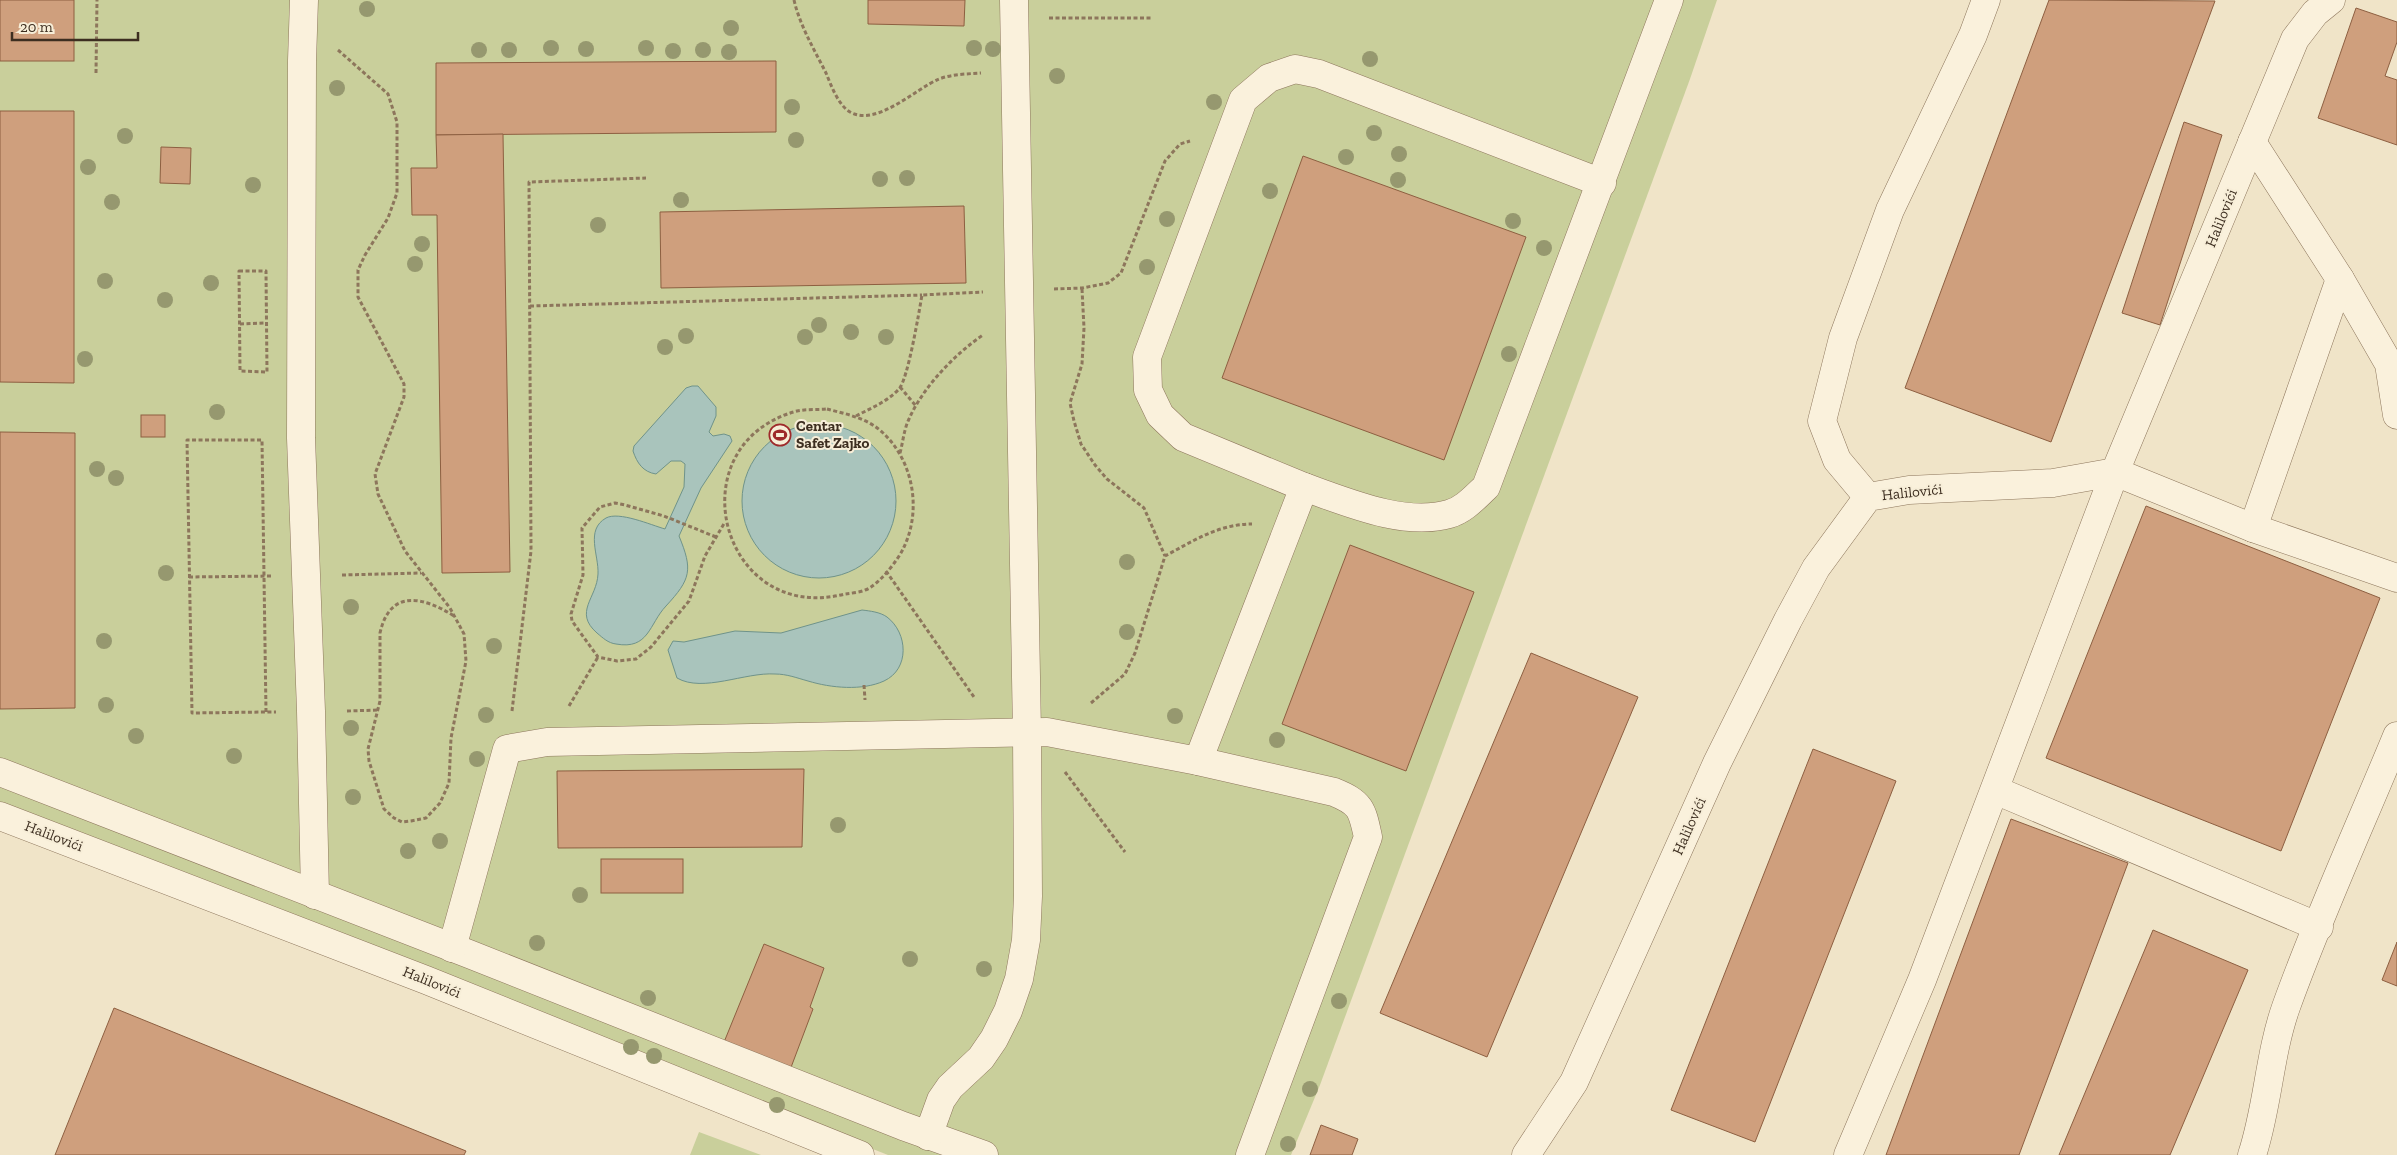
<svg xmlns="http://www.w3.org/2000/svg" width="2397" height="1155" font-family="'Zilla Slab',serif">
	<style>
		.green { fill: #c9cf9b }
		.water { fill: #a9c4bc; stroke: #6f938a }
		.building { fill: #cf9f7d; stroke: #8d5f41 }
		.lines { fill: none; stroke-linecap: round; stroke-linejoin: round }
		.minor-casing { stroke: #8d765c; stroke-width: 29 }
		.path { stroke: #8d765c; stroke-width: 3; stroke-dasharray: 4 2.5; stroke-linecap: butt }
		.minor { stroke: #faf1dc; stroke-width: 28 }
		.tree { fill: #96986f }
		.labels { text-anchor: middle; stroke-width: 4; stroke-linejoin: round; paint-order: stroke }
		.street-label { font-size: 15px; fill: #3d2e20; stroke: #f7eed8 }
		.poi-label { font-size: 15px; font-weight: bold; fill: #3d2e20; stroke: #f7eed8; text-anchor: start }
	</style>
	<rect width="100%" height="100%" fill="#f0e4c8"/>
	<g class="green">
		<polygon points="0,0 1717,0 1690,79 1320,1085 1291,1155 888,1155 0,805"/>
		<polygon points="699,1132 761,1155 690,1155"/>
	</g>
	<g class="water">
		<path d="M 692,386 L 698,386 L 716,407 L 716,416 L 709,432 L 713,436 L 724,434 L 730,436 L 732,441 L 701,488 L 679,536 C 693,570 691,579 666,606 C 649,624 649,650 616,644 C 608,643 603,638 597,633 C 573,612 597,598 598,574 C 599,555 585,530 606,518 C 619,511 651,525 665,529 L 684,487 L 685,464 L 681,461 L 671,461 L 656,474 C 643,472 637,463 633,451 L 634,446 L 686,388 Z"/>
		<circle cx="819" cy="501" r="77"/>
		<path d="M 862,610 C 870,611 880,612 887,617 C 908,633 910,669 884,681 C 862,691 831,688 808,681 C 797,678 787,674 775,674 C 745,672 703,693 677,678 L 668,650 L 673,641 L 684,642 L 735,631 L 781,633 Z"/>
	</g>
	<g class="building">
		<rect x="0" y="0" width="74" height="61"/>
		<polygon points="868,0 965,0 964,26 868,24"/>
		<polygon points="2049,0 2215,1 2051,442 1905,388"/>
		<polygon points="2356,8 2397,22 2397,42 2385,76 2397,80 2397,145 2318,118"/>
		<polygon points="776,61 776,132 436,135 436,63"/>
		<polygon points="0,111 74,111 74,383 0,382"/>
		<polygon points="2184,122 2222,135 2160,325 2122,313"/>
		<polygon points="503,134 510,572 442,573 437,215 412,215 411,168 437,168 436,135"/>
		<polygon points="161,147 191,148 190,184 160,183"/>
		<polygon points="1303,156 1526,237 1444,460 1222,378"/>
		<polygon points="964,206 966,283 661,288 660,212"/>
		<rect x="141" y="415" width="24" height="22"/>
		<polygon points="0,432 75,433 75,708 0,709"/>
		<polygon points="2146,506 2380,598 2281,851 2046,758"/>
		<polygon points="1350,545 1474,592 1406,771 1282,724"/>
		<polygon points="1531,653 1638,697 1487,1057 1380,1013"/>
		<polygon points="1813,749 1896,781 1755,1142 1671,1110"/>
		<polygon points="804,769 802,847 558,848 557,771"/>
		<polygon points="2011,819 2128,863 2019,1155 1886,1155"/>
		<rect x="601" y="859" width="82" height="34"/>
		<polygon points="2153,930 2248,970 2170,1155 2059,1155"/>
		<polygon points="2397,942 2397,986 2382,980"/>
		<polygon points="764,944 824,968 810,1007 813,1009 787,1078 720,1052"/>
		<polygon points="114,1008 466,1151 464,1155 55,1155"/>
		<polygon points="1321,1125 1358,1139 1352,1155 1310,1155"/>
	</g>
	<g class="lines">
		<g class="minor-casing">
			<g id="minor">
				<polyline points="304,0 302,61 301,438 311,711 315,895"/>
				<polyline points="2252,142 2340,279 2389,364 2397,415"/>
				<polyline points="1304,487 1183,437 1160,415 1148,390 1147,357 1243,100 1269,78 1295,69 1319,74 1602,183"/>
				<polyline points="1868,497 1837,460 1822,421 1843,338 1890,210 1973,35 1986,0"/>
				<polyline points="2253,528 2340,279"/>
				<path d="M 1198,761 L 1304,487 C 1347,502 1404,527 1449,514 C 1464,510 1475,497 1486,487 L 1669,0"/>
				<polyline points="0,772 469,954 903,1126 984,1155"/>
				<polyline points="1995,790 2319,927"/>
				<polyline points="0,816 426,980 860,1155"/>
				<path d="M 452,948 L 507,749 L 547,742 L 1047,732 L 1198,761 L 1334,792 C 1361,803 1362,809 1368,837 L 1250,1155"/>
				<polyline points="928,1136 941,1100 950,1087 981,1058 994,1039 1008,1011 1019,979 1026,940 1028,896 1027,733 1014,0"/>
				<polyline points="1526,1155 1574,1082 1717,763 1788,620 1816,568 1868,497 1909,490 2053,483 2115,472 2295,39 2315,13 2331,0"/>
				<polyline points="1848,1155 1922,980 2115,472 2253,528 2397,578"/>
				<path d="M 2252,1155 C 2268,1107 2269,1055 2286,1007 C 2319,915 2360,826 2397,736"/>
			</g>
		</g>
		<g class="path">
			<path d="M 794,0 C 800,26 814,49 826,73 C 831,85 838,105 850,112 C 877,127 915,89 939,79 C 952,74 967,74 981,73"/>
			<polyline points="1049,18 1152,18"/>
			<path d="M 338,50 L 388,94 L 397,122 L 397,193 L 388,218 L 365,255 L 358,270 L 358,297 L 404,384 L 404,397 L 375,474 L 378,494 L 405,551 L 450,608 L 464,634 L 466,661 L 451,738 L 449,783 L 440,803 L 426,818 L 411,821 L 402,822 L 394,818 L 384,809 L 369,761 L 368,749 L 380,701 L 380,633 C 390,588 424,597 454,616"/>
			<polyline points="96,73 97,0"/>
			<polygon points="239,271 266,271 267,372 240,371"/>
			<polyline points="1054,289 1082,288 1108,283 1121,273 1165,161 1180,144 1190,141"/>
			<polyline points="1082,289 1084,328 1082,364 1070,403 1074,421 1081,444 1095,465 1107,479 1144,508 1165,556"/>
			<polyline points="530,306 922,295"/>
			<polyline points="240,324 265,323"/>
			<polyline points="900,387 916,406"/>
			<path d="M 827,409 C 846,414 867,418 882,432 C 913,460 922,509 904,547 C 898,560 883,579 871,587 C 864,592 853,593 845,594 C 720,626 674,444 797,411 C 806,409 817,410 827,409 Z"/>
			<path d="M 856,416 C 871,408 887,402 899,389 C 908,379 919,312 922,295 L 983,292"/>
			<path d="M 900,453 C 903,442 904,429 909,419 C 923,387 955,354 983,335"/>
			<polyline points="716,537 664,516 625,505 615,503 600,507 582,528 583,575 571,614 572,621 598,657 617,661 636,659 651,647 689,601 705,556 725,522"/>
			<polyline points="886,571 974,697"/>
			<polyline points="342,575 421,573"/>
			<polyline points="189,577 271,576"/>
			<polyline points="864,685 865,700"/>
			<path d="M 1091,703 L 1125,674 L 1135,653 L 1165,556 C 1193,541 1219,524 1252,524"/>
			<polyline points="569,706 598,657"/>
			<polyline points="347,711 379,710"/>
			<polyline points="512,711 531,551 529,182 646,178"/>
			<polyline points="266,712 262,440 187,440 192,713 266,712 276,712"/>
			<polyline points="1065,772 1125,852"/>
		</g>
		<use href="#minor" class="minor"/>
	</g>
	<g class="tree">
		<circle cx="367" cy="9" r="8"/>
		<circle cx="731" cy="28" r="8"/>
		<circle cx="551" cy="48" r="8"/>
		<circle cx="646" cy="48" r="8"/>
		<circle cx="974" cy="48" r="8"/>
		<circle cx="586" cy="49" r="8"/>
		<circle cx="993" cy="49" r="8"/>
		<circle cx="479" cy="50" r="8"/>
		<circle cx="509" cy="50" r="8"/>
		<circle cx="703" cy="50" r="8"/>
		<circle cx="673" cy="51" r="8"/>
		<circle cx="729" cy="52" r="8"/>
		<circle cx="1370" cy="59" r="8"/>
		<circle cx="1057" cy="76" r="8"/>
		<circle cx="337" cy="88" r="8"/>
		<circle cx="1214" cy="102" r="8"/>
		<circle cx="792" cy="107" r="8"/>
		<circle cx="1374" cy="133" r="8"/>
		<circle cx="125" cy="136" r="8"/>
		<circle cx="796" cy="140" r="8"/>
		<circle cx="1399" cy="154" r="8"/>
		<circle cx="1346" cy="157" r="8"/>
		<circle cx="88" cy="167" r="8"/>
		<circle cx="907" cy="178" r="8"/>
		<circle cx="880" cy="179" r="8"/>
		<circle cx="1398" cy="180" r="8"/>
		<circle cx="253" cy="185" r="8"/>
		<circle cx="1270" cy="191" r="8"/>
		<circle cx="681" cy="200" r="8"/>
		<circle cx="112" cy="202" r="8"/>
		<circle cx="1167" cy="219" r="8"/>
		<circle cx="1513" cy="221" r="8"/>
		<circle cx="598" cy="225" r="8"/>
		<circle cx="422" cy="244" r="8"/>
		<circle cx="1544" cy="248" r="8"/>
		<circle cx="415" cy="264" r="8"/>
		<circle cx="1147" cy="267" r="8"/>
		<circle cx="105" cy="281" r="8"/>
		<circle cx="211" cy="283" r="8"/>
		<circle cx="165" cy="300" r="8"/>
		<circle cx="819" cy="325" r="8"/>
		<circle cx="851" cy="332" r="8"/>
		<circle cx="686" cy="336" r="8"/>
		<circle cx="805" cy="337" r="8"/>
		<circle cx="886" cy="337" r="8"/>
		<circle cx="665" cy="347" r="8"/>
		<circle cx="1509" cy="354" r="8"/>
		<circle cx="85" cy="359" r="8"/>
		<circle cx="217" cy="412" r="8"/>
		<circle cx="97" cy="469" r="8"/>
		<circle cx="116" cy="478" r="8"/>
		<circle cx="1127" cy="562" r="8"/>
		<circle cx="166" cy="573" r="8"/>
		<circle cx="351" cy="607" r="8"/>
		<circle cx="1127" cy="632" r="8"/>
		<circle cx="104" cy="641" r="8"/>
		<circle cx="494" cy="646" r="8"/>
		<circle cx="106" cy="705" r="8"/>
		<circle cx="486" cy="715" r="8"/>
		<circle cx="1175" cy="716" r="8"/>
		<circle cx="351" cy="728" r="8"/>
		<circle cx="136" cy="736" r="8"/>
		<circle cx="1277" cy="740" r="8"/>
		<circle cx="234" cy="756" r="8"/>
		<circle cx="477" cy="759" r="8"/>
		<circle cx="353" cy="797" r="8"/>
		<circle cx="838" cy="825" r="8"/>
		<circle cx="440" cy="841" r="8"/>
		<circle cx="408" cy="851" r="8"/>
		<circle cx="580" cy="895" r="8"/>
		<circle cx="537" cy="943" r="8"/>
		<circle cx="910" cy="959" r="8"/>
		<circle cx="984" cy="969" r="8"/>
		<circle cx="648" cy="998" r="8"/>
		<circle cx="1339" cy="1001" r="8"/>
		<circle cx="631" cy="1047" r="8"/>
		<circle cx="654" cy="1056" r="8"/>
		<circle cx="1310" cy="1089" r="8"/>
		<circle cx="777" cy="1105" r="8"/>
		<circle cx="1288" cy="1144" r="8"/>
	</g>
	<defs>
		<g id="stadium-ring" transform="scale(1.125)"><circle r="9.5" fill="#f7eed8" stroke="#9e2a2b" stroke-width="1.5"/><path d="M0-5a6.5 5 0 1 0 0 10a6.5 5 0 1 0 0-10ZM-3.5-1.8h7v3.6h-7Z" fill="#9e2a2b"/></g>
	</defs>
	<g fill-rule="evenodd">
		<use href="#stadium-ring" x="780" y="435"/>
	</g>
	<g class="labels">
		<g class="street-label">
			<text transform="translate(2221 218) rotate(-68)" y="5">Halilovići</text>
			<text transform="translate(1912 492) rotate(-6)" y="5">Halilovići</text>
			<text transform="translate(1689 826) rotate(-66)" y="5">Halilovići</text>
			<text transform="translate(54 836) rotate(21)" y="5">Halilovići</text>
			<text transform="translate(432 982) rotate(22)" y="5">Halilovići</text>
		</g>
		<g class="poi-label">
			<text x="796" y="431">Centar<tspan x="796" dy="17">Safet Zajko</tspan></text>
		</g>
	</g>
	<path d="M12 32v8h126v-8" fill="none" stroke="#3d2e20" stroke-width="2.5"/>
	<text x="20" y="32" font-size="15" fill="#3d2e20" stroke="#f7eed8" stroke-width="4" paint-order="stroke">20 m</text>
</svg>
